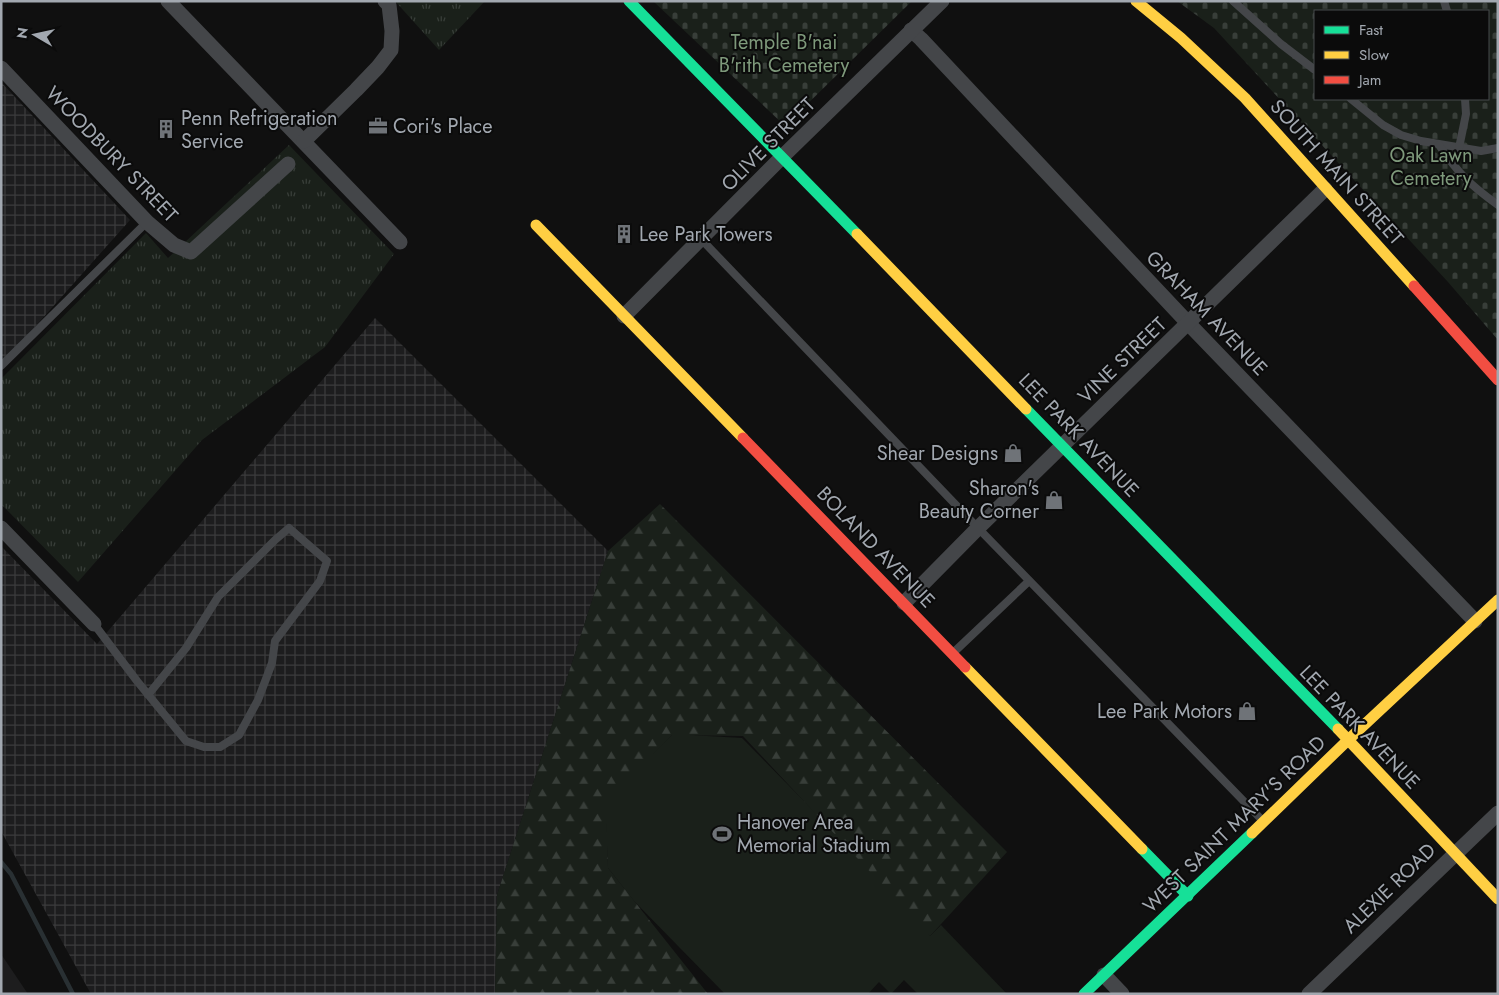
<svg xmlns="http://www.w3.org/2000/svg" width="1499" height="995" font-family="Jost,sans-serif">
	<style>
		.built { fill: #1d1d1e }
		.industrial { fill: url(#industrial-grid) }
		.grass { fill: #1a201a }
		.forest { fill: url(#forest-firs) }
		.cemetery { fill: url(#cemetery-stones); fill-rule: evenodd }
		.park { fill: url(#park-tufts) }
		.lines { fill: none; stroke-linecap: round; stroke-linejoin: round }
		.stream { stroke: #293033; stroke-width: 4.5 }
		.lane { stroke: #444649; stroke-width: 8 }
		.street { stroke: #444649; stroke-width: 15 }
		.fast { stroke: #16e098; stroke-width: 11 }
		.slow { stroke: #ffcf43; stroke-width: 11 }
		.jam { stroke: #f24e42; stroke-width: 11 }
		.labels { text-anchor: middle; stroke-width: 4; stroke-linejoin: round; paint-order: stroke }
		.park-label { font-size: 20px; fill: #7e997b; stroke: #0b0b0b }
		.poi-label { font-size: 20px; fill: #a2a8b0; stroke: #0b0b0b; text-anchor: start }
		.street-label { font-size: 20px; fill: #a2a8b0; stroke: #0b0b0b }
	</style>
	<defs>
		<pattern id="industrial-grid" width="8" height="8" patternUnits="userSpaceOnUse" patternTransform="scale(1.25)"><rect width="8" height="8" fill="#1d1d1e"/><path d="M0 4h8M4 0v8" fill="none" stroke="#3b3b3c"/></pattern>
		<pattern id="forest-firs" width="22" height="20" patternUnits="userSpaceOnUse" patternTransform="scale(1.25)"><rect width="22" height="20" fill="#1a201a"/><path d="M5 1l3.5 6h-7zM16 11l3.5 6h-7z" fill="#383e39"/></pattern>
		<pattern id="cemetery-stones" width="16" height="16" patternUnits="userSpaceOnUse" patternTransform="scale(1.25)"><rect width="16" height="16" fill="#1a201a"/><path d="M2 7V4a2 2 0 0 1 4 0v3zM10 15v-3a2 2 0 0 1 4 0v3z" fill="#383e39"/></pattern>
		<pattern id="park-tufts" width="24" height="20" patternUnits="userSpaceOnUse" patternTransform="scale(1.25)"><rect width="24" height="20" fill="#1a201a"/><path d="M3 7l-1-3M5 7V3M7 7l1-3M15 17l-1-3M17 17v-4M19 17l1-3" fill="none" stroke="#383e39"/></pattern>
	</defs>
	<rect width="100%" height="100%" fill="#101010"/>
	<polygon class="built" points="1,954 28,994 1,994"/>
	<g class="industrial">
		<polygon points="1,82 130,220 1,365"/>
		<polygon points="375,318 608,551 497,895 495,994 91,994 1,831 1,546 97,644"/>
	</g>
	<polygon class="grass" points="673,734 742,738 921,920 930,936 941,925 1007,994 918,994 904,980 891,994 879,982 868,994 725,994 634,901 608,868 605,800"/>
	<polygon class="forest" points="660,504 1007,852 930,936 743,736 672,735 606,802 608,868 708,994 495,994 497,895 608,551"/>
	<g class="cemetery">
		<polygon points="653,1 912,1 785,126"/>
		<path d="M 1177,1 L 1498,1 L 1498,340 L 1448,282 L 1214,28 ZM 1315,11 L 1488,11 L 1488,99 L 1315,99 Z"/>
	</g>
	<g class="park">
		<polygon points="395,1 485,1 439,50"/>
		<polygon points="289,145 394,254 325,347 202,440 78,582 1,504 1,379 146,233 168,258"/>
	</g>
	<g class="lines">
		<polyline class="stream" points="1,862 11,874 73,994"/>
		<g class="lane">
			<polyline points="1233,1 1281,44 1315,70"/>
			<polyline points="1444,1 1447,11"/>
			<polyline points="1351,99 1383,125 1401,135 1421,141 1481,151 1498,148"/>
			<path d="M 1439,145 C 1458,173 1470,185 1498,205"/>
			<polyline points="1459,148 1466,114 1465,99"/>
			<polyline points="701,239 978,528 1263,821"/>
			<polyline points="1,366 147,222"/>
			<polyline points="94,624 137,681 186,741 204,747 220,747 239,735 258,700 272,663 275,641 320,581 327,561 289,528 275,540 218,597 186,648 148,695"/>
			<polyline points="954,652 1029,581"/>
		</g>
		<g class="street">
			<polyline points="168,1 400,242"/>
			<polyline points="911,30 921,39 1188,323 1475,621"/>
			<polyline points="1,68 147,222 174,245 191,252 288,164"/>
			<polyline points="304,141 356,90 378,67 391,50 392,31 389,5 385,1"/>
			<polyline points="624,316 782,157 942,1"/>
			<polyline points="1,528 94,624"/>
			<polyline points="904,603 978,528 1325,189"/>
			<polyline points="1104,975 1122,994"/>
			<polyline points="1309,994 1498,813"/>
		</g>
		<g class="fast">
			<polyline points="629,1 857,234"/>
			<polyline points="1026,409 1338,729"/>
			<polyline points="1142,849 1188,896"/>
			<polyline points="1084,994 1252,833"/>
		</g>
		<g class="slow">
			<polyline points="1136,1 1181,38 1245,98 1414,286"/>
			<polyline points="536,225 743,438"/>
			<polyline points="857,234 1026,409"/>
			<polyline points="965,667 1142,849"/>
			<polyline points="1338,729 1498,899"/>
			<polyline points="1252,833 1348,740 1498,600"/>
		</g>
		<g class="jam">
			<polyline points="1414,286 1498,380"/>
			<polyline points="743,438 965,667"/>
		</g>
	</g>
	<defs>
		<g id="office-bare" transform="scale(1.5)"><path d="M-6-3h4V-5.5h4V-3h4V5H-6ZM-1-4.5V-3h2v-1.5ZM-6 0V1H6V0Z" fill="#6f7378" stroke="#0b0b0b" stroke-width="2.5" paint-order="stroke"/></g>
		<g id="building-bare" transform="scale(1.5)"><path d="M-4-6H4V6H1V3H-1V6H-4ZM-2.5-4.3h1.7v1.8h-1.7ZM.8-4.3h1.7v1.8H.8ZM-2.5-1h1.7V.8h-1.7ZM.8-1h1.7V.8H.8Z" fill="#6f7378" stroke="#0b0b0b" stroke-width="2.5" paint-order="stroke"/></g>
		<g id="shop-bare" transform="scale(1.5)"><path d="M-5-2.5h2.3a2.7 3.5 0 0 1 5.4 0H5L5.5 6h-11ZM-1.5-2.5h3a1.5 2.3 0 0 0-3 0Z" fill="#6f7378" stroke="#0b0b0b" stroke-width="2.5" paint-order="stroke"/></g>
		<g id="stadium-bare" transform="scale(1.5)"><path d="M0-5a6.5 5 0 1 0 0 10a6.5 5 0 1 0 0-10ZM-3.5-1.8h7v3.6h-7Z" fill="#6f7378" stroke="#0b0b0b" stroke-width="2.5" paint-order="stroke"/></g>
	</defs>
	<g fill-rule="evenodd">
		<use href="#office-bare" x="378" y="126"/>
		<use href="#building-bare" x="166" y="129"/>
		<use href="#building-bare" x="624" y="234"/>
		<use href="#shop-bare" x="1013" y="453"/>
		<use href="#shop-bare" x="1054" y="500"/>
		<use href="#shop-bare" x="1247" y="711"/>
		<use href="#stadium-bare" x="722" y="834"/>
	</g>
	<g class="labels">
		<g class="park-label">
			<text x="784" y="49">Temple B'nai<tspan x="784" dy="23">B'rith Cemetery</tspan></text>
			<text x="1431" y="162">Oak Lawn<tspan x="1431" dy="23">Cemetery</tspan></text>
		</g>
		<g class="poi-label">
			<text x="181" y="125">Penn Refrigeration<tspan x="181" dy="23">Service</tspan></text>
			<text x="393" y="133">Cori's Place</text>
			<text x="639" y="241">Lee Park Towers</text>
			<text x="998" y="460" text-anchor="end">Shear Designs</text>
			<text x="1039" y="495" text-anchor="end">Sharon's<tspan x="1039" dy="23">Beauty Corner</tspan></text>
			<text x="1232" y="718" text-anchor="end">Lee Park Motors</text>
			<text x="737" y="829">Hanover Area<tspan x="737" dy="23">Memorial Stadium</tspan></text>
		</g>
		<g class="street-label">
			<text transform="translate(768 144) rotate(-45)" y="7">OLIVE STREET</text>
			<text transform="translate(112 154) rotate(46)" y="7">WOODBURY STREET</text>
			<text transform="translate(1337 172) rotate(48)" y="7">SOUTH MAIN STREET</text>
			<text transform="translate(1207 313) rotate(46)" y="7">GRAHAM AVENUE</text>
			<text transform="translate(1122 360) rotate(-44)" y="7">VINE STREET</text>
			<text transform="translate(1079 435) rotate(46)" y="7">LEE PARK AVENUE</text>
			<text transform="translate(876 547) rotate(46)" y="7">BOLAND AVENUE</text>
			<text transform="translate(1360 727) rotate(46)" y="7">LEE PARK AVENUE</text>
			<text transform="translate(1234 824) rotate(-44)" y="7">WEST SAINT MARY'S ROAD</text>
			<text transform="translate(1389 888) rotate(-44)" y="7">ALEXIE ROAD</text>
		</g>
	</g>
	<rect width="1499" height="995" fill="none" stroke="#a2a8b0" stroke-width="5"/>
	<rect x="1314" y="10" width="175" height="90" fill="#0b0b0b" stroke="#474a4d"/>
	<rect x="1324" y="26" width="25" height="8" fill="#16e098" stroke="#474a4d"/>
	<text x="1359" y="35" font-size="15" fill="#a2a8b0">Fast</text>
	<rect x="1324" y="51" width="25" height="8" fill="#ffcf43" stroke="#474a4d"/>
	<text x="1359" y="60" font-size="15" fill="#a2a8b0">Slow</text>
	<rect x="1324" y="76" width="25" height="8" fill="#f24e42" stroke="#474a4d"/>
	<text x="1359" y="85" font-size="15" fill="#a2a8b0">Jam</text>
	<g transform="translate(35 35) rotate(279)" stroke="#0b0b0b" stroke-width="4" paint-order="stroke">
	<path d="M0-4L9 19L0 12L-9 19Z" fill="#a2a8b0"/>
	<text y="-8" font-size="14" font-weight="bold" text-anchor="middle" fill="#a2a8b0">N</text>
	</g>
</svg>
